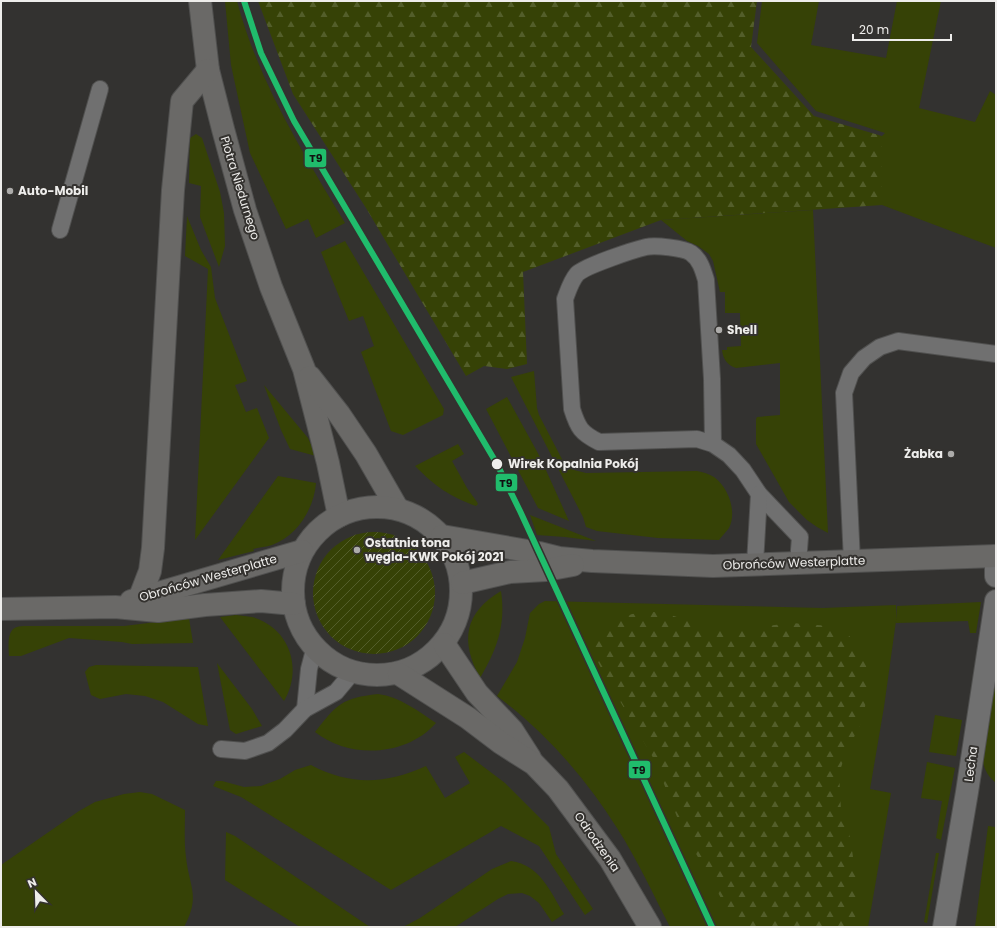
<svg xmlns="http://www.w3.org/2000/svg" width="997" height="928" font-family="Poppins,sans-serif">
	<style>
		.grass { fill: #364206 }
		.forest { fill: url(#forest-firs) }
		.garden { fill: url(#garden-furrows) }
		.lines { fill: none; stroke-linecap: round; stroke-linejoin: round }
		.lane-casing { stroke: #50504f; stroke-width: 18 }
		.street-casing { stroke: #50504f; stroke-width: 24 }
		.secondary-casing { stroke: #50504f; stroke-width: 24 }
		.lane { stroke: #707070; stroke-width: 16 }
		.street { stroke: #707070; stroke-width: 22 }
		.secondary { stroke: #6a6967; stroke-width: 22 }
		.tram-1-casing { stroke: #34322f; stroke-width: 9 }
		.tram-1 { stroke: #20bc6c; stroke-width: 6 }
		.poi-dot { fill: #adacaa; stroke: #34322f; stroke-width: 1.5 }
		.stop-dot { fill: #eeedeb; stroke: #34322f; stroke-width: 1.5 }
		.labels { text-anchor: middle; stroke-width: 4; stroke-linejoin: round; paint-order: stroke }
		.street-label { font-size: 12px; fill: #eeedeb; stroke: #34322f }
		.poi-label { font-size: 12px; font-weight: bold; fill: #eeedeb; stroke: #34322f; text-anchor: start }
		.stop-label { font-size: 12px; font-weight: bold; fill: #eeedeb; stroke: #34322f; text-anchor: start }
		.line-badge { stroke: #34322f; stroke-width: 1.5 }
		.pale-badge-label { font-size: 11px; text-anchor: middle; font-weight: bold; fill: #111 }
	</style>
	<defs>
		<pattern id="forest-firs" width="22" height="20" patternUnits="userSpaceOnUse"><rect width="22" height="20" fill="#364206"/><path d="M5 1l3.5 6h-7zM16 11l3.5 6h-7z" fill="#535e2a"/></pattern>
		<pattern id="garden-furrows" width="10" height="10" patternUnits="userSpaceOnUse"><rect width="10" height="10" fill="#364206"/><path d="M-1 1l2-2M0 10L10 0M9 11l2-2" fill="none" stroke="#535e2a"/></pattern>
	</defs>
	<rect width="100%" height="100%" fill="#333230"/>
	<g class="grass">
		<path d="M 225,1 L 237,1 C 258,81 303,153 345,223 L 316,238 L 308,219 L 286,229 L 250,153 L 231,65 Z"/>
		<polygon points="762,1 819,1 811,45 886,58 897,1 941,1 919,108 975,122 990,91 996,95 996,248 882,205 882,136 885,133 816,111 757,43"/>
		<polygon points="196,134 202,138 220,192 224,213 225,246 219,267 200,217 201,186 189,183 190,138"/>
		<path d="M 813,210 L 828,533 L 817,527 L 807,520 L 789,502 L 756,444 L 756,419 L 757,417 L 780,415 L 780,363 L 736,368 C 727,365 723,359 722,350 L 727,350 L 727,347 L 741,346 L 740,313 L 725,313 L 725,292 L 720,292 L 713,261 L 709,254 L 698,246 L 687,241 L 661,220 Z"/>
		<polygon points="187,216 201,250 211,267 215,298 247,381 235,385 246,412 257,408 269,438 195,540 208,269 185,256"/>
		<polygon points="345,241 444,409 443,415 403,435 391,431 361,352 374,346 363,316 349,321 321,252"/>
		<path d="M 534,371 L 537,408 L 539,415 L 565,465 L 574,470 L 586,473 L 697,471 C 703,472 709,474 714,477 C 729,488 737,512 729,528 C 726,532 722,536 719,540 L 658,538 L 597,531 L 586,527 L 583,517 L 511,377 Z"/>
		<polygon points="264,385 308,438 316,456 290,449 281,430"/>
		<polygon points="507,397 540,457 569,521 538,508 486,409"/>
		<path d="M 458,444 L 464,454 L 452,461 L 467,488 L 477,502 L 478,504 L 476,506 C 449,496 436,487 415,466 Z"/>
		<path d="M 278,476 L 316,483 C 314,509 297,536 272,545 C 266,547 259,547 253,549 L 254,551 L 218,560 Z"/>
		<polygon points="530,515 596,541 565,537 537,535"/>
		<path d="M 501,591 C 506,625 497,649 480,678 C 460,641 464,613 501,591 Z"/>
		<path d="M 545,601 L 823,608 L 896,605 L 896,620 L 897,606 L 981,602 L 976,633 L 970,633 L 968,621 L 896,623 L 896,621 L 884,707 L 870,789 L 891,793 L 868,927 L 670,927 C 653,894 637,859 617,828 C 585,777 545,732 497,696 L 517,662 L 525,638 L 530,613 L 539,604 Z"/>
		<path d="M 236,615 C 241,616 247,616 252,617 C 290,628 303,669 284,701 L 220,617 Z"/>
		<path d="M 189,618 L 193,643 L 132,644 L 122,642 L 69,638 L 21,656 L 9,656 C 9,648 6,630 17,627 C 19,626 23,626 26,626 L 124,626 Z"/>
		<path d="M 996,655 L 996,783 C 987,776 983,767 982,755 Z"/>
		<polygon points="217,663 252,709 262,726 236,734 230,730"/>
		<polygon points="96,665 198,667 208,726 198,724 163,702 145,696 126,694 100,699 91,695 85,672 89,667"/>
		<path d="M 378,694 C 400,697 418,711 436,723 C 406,757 349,759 315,732 C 337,704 342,698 378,694 Z"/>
		<polygon points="935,715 962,720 956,756 929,752"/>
		<path d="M 464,752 L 505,783 L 549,827 L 556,854 L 593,909 L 585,915 L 539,846 L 501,826 L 391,890 L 241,797 L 213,786 L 216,781 L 222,781 L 244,787 L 261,786 L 280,779 L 295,770 L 311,765 C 350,786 387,784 426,766 L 445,798 L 470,783 L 455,757 Z"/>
		<polygon points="927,762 955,768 941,840 936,838 942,801 921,798"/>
		<path d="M 140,792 L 152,794 L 185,810 C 185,825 184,842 186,857 C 189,887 201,896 184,927 L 1,927 L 1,865 L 79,811 L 95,802 L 124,794 Z"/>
		<polygon points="996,819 996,927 975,927 988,826 995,827"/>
		<polygon points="226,832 235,836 370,927 300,927 225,880"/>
		<polygon points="936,853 939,853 927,923 924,922"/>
		<path d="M 511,861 C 540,865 550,891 564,914 L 552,922 L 539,903 L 530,896 L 522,893 L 508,894 L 498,899 L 455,927 L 403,927 L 420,918 L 492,869 Z"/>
	</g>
	<g class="forest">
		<polygon points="258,1 757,1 751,47 814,116 882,136 882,205 661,220 523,272 527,364 507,369 484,366 466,376 366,208 293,94"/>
		<polygon points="654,612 674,616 707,628 721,630 741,629 792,623 830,626 846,632 855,643 866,659 868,690 865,707 859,729 849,745 839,773 841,811 847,824 851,843 856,878 856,915 853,927 735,927 730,914 681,827 655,761 603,672 594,654 594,642 620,619 632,614"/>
	</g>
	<circle class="garden" cx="374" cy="593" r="61"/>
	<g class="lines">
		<g class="lane-casing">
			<g id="lane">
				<polyline points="60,230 100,89"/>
				<path d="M 713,444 L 712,379 L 706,280 C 703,270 700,259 691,253 C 684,248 655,245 646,247 C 633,250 585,266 577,274 C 571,281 568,291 565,299 L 572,409 C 578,428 581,433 599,442 L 697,439 L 713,444 L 729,455 L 743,470 L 759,494 L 800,537 L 798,563"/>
				<polyline points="852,561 844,393 851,373 864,358 880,347 898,341 996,354"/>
				<polyline points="755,564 759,494"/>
				<polyline points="305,709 309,669 314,650"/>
				<polyline points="221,749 245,751 268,743 285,730 305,709 336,692 352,673"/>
			</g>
		</g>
		<g class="street-casing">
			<g id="street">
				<polyline points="996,556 996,576"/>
				<polyline points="944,927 967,792 996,601"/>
			</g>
		</g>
		<g class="secondary-casing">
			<g id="secondary">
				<polyline points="200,1 208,70 223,129 245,210 271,287 304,369 328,463 339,516"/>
				<polyline points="310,377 339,414 366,454 397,508"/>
				<circle cx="377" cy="591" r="84"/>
				<polyline points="442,536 539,553 559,558 592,561 713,566 996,556"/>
				<polyline points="462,583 510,572 546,570 573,565"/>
				<polyline points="140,597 150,571 153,548 173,190 182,101 208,70"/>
				<polyline points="131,601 302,551"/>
				<polyline points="1,609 115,607 158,611 205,605 261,601 294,604"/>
				<polyline points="444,644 477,693 512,730 530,758"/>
				<polyline points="399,674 468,718 501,743 534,764 558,789 610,859 650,927"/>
			</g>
		</g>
		<use href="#lane" class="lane"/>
		<use href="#street" class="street"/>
		<use href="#secondary" class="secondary"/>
		<g class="tram-1-casing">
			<polyline id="tram-1" points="244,1 261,53 294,121 497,464 520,511 712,927"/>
		</g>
		<use href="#tram-1" class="tram-1"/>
	</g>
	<g class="poi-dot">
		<circle cx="10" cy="191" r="4"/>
		<circle cx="719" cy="330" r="4"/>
		<circle cx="951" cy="454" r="4"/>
		<circle cx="357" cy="550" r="4"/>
	</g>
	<circle class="stop-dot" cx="497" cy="464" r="6"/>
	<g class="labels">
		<g class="street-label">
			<text transform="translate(240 188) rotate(73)" y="4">Piotra Niedurnego</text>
			<text transform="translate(794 563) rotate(-2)" y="4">Obrońców Westerplatte</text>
			<text transform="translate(208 578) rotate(-16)" y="4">Obrońców Westerplatte</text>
			<text transform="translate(971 764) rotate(-82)" y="4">Lecha</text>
			<text transform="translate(597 842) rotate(55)" y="4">Odrodzenia</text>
		</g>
		<g class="poi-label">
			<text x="18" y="195">Auto-Mobil</text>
			<text x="727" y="334">Shell</text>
			<text x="943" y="458" text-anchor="end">Żabka</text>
			<text x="365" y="547">Ostatnia tona<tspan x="365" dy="14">węgla-KWK Pokój 2021</tspan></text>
		</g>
		<g class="stop-label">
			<text x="508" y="468">Wirek Kopalnia Pokój</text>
		</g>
	</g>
	<g class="line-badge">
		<rect x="304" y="148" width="23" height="20" rx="4" fill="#20bc6c"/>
		<rect x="495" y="473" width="23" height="19" rx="4" fill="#20bc6c"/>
		<rect x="628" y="760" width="23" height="19" rx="4" fill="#20bc6c"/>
	</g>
	<g class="pale-badge-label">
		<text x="316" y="162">T9</text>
		<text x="506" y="487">T9</text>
		<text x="639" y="774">T9</text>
	</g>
	<rect width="997" height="928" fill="none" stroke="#eeedeb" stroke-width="4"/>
	<g transform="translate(36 892) rotate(337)" stroke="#34322f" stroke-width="3" paint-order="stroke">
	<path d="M0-3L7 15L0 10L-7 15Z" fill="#eeedeb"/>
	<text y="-6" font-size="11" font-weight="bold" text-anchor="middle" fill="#eeedeb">N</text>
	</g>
	<path d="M853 34v6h98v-6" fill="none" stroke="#eeedeb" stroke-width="2"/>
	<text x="859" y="34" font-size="12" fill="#eeedeb" stroke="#34322f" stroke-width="3" paint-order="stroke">20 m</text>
</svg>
